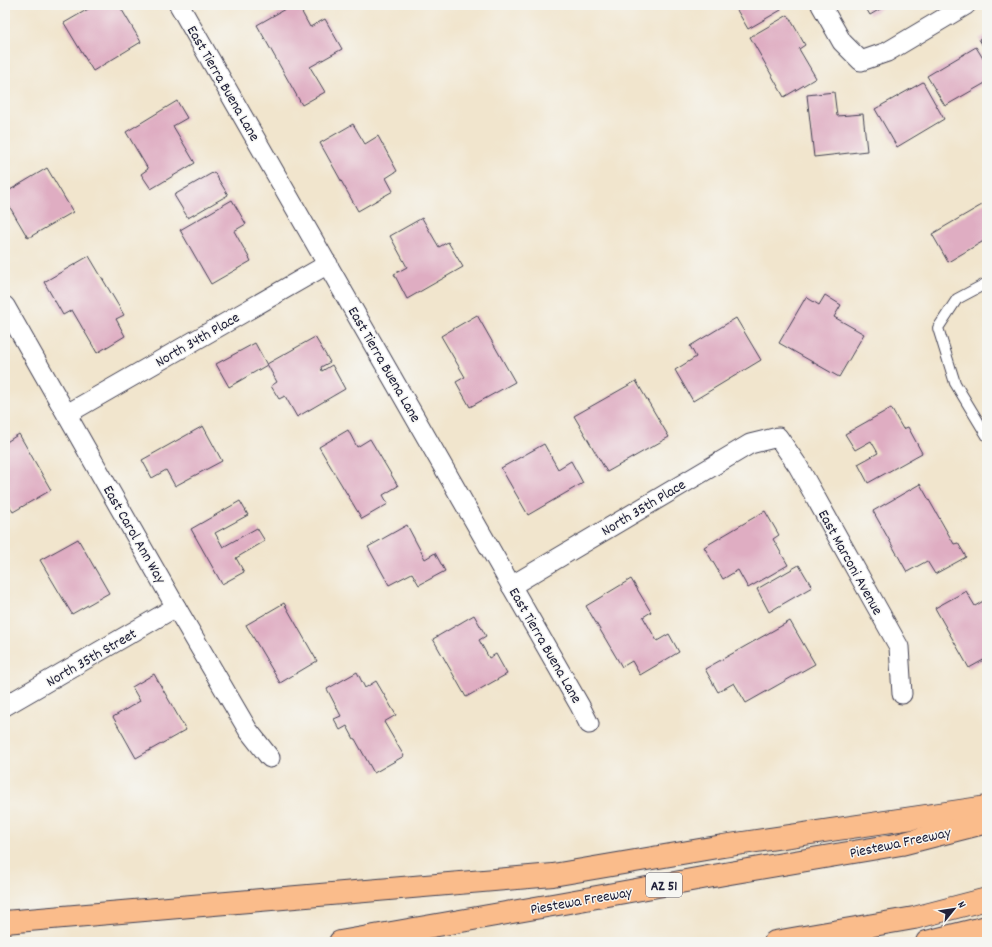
<svg xmlns="http://www.w3.org/2000/svg" width="992" height="947" font-family="Dekko,sans-serif">
	<style>
		.building { fill: #dfadc2 }
		.lines { fill: none; stroke-linecap: round; stroke-linejoin: round }
		.lane-casing { stroke: #413f51; stroke-width: 12 }
		.street-casing { stroke: #413f51; stroke-width: 21 }
		.highway-casing { stroke: #413f51; stroke-width: 24 }
		.lane { stroke: #fff; stroke-width: 10 }
		.street { stroke: #fff; stroke-width: 19 }
		.highway { stroke: #fabc8b; stroke-width: 22 }
		.labels { text-anchor: middle; stroke-width: 3; stroke-linejoin: round; paint-order: stroke }
		.shield { fill: #f6f6f2; stroke: #626272; stroke-width: 1 }
		.shield-label { font-size: 14px; font-weight: bold; fill: #22223b }
		.street-label { font-size: 15px; fill: #22223b; stroke: #f6f6f2 }
	</style>
	<rect width="100%" height="100%" fill="#f6f6f2"/>
	<filter id="ink" filterUnits="userSpaceOnUse"><feTurbulence type="fractalNoise" baseFrequency=".025" numOctaves="2"/><feDisplacementMap in="SourceGraphic" scale="8" xChannelSelector="R" yChannelSelector="G"/><feConvolveMatrix kernelMatrix="1 2 1 2 8 2 1 2 1" color-interpolation-filters="sRGB"/></filter>
	<filter id="wash" filterUnits="userSpaceOnUse"><feTurbulence type="fractalNoise" baseFrequency=".012" numOctaves="4" result="noise"/><feDisplacementMap in="SourceGraphic" scale="16" xChannelSelector="R" yChannelSelector="G"/><feGaussianBlur stdDeviation="0.9" result="paint"/><feColorMatrix in="noise" values="0 0 0 0 0 0 0 0 0 0 0 0 0 0 0 0 0 1.4 0 .05"/><feComposite in="paint" operator="in"/></filter>
	<g filter="url(#wash)">
		<rect width="100%" height="100%" fill="#f1e5cd"/>
		<g id="blocks">
			<g class="building">
				<polygon points="89,5 119,5 141,42 93,71 64,23 90,8"/>
				<polygon points="292,5 298,5 310,27 325,19 342,49 310,67 325,92 302,105 257,25"/>
				<polygon points="734,5 778,5 781,10 748,29"/>
				<polygon points="864,5 887,5 870,15"/>
				<polygon points="788,15 805,45 799,49 816,78 784,97 750,37"/>
				<polygon points="987,34 987,53 979,39"/>
				<polygon points="976,47 987,65 987,82 945,106 927,76"/>
				<polygon points="923,82 944,119 897,147 875,109"/>
				<polygon points="834,92 837,116 863,114 867,151 814,157 807,95"/>
				<polygon points="177,101 187,118 173,126 195,163 151,189 141,174 148,169 126,132"/>
				<polygon points="353,124 365,144 378,136 397,171 386,178 393,191 358,211 320,143"/>
				<polygon points="47,168 73,212 28,238 5,199 5,193"/>
				<polygon points="214,172 228,195 188,218 174,195"/>
				<polygon points="232,200 246,224 234,231 251,261 211,284 180,230"/>
				<polygon points="987,202 987,239 948,262 932,234"/>
				<polygon points="422,218 439,247 448,242 463,267 407,299 394,274 407,267 390,236"/>
				<polygon points="89,256 124,315 116,319 125,336 97,353 72,310 63,315 44,282"/>
				<polygon points="825,295 841,305 834,317 864,334 839,377 779,343 806,297 819,305"/>
				<polygon points="477,315 515,382 470,407 456,382 465,377 441,336"/>
				<polygon points="736,318 761,360 693,401 675,370 696,357 690,346"/>
				<polygon points="315,337 330,362 321,367 322,371 332,365 345,389 297,417 285,396 279,399 271,386 277,382 267,364"/>
				<polygon points="255,343 267,365 229,387 216,364"/>
				<polygon points="636,381 669,437 607,472 574,416"/>
				<polygon points="891,408 903,429 908,427 922,453 868,483 858,464 878,453 871,441 855,450 845,434"/>
				<polygon points="203,426 222,461 175,486 166,470 152,478 142,460"/>
				<polygon points="348,430 357,447 370,439 398,486 383,495 388,504 362,519 319,447"/>
				<polygon points="19,434 51,490 13,512 5,498 5,443"/>
				<polygon points="544,444 558,469 571,461 583,483 528,515 501,468"/>
				<polygon points="920,484 954,544 958,543 966,557 935,574 927,561 907,572 873,511"/>
				<polygon points="240,501 248,515 215,533 223,547 257,528 265,541 236,558 244,572 222,584 191,529"/>
				<polygon points="765,511 779,535 773,539 788,565 748,588 738,570 723,579 704,547"/>
				<polygon points="407,525 425,559 435,553 445,571 419,585 412,573 389,585 368,547"/>
				<polygon points="78,539 109,593 72,614 40,560"/>
				<polygon points="799,565 812,587 769,612 757,589"/>
				<polygon points="631,579 651,612 643,617 657,641 669,634 679,652 640,675 632,661 622,667 586,606"/>
				<polygon points="966,591 975,606 985,600 987,605 987,658 969,668 935,608"/>
				<polygon points="284,603 317,661 280,683 246,625"/>
				<polygon points="474,615 486,636 479,640 489,658 496,654 507,674 466,697 433,639"/>
				<polygon points="790,621 815,664 746,703 734,683 718,692 705,669"/>
				<polygon points="357,672 365,688 376,681 396,715 384,722 404,756 374,773 355,739 354,739 347,726 340,730 334,719 341,716 327,689"/>
				<polygon points="154,674 186,730 136,758 113,717 140,701 132,687"/>
			</g>
		</g>
	</g>
	<g filter="url(#ink)">
		<use href="#blocks" fill-opacity="0" stroke="#413f51" stroke-width="1"/>
		<g class="lines">
			<g class="lane-casing">
				<polyline id="lane" points="987,283 957,299 938,328 955,383 987,436"/>
			</g>
			<g class="street-casing">
				<g id="street">
					<polyline points="179,5 580,706 589,724"/>
					<polyline points="821,5 842,42 861,61 887,52 966,5"/>
					<polyline points="5,306 176,607 248,730 270,758"/>
					<polyline points="67,414 328,264"/>
					<polyline points="511,586 750,444 778,437 798,466 899,647 902,694"/>
					<polyline points="5,706 176,607"/>
				</g>
			</g>
			<g class="highway-casing">
				<g id="highway">
					<polyline points="5,922 553,875 723,846 987,807"/>
					<polyline points="340,942 558,904 730,873 901,844 987,822"/>
					<polyline points="775,942 914,918 987,899"/>
					<polyline points="927,942 987,927"/>
				</g>
			</g>
			<use href="#lane" class="lane"/>
			<use href="#street" class="street"/>
			<use href="#highway" class="highway"/>
		</g>
	</g>
	<g class="labels">
		<rect class="shield" x="646" y="873" width="36" height="24" rx="3"/>
		<g class="shield-label">
			<text x="664" y="890">AZ 51</text>
		</g>
		<g class="street-label">
			<text transform="translate(224 83) rotate(60)" y="5">East Tierra Buena Lane</text>
			<text transform="translate(197 339) rotate(-30)" y="5">North 34th Place</text>
			<text transform="translate(385 364) rotate(60)" y="5">East Tierra Buena Lane</text>
			<text transform="translate(643 507) rotate(-31)" y="5">North 35th Place</text>
			<text transform="translate(135 534) rotate(60)" y="5">East Carol Ann Way</text>
			<text transform="translate(851 562) rotate(61)" y="5">East Marconi Avenue</text>
			<text transform="translate(546 645) rotate(60)" y="5">East Tierra Buena Lane</text>
			<text transform="translate(91 657) rotate(-30)" y="5">North 35th Street</text>
			<text transform="translate(900 842) rotate(-12)" y="5">Piestewa Freeway</text>
			<text transform="translate(581 900) rotate(-10)" y="5">Piestewa Freeway</text>
		</g>
	</g>
	<rect width="992" height="947" fill="none" stroke="#f6f6f2" stroke-width="20"/>
	<g transform="translate(954 909) rotate(60)" stroke="#f6f6f2" stroke-width="3" paint-order="stroke">
	<path d="M0-3L7 15L0 10L-7 15Z" fill="#22223b"/>
	<text y="-6" font-size="11" font-weight="bold" text-anchor="middle" fill="#22223b">N</text>
	</g>
</svg>
